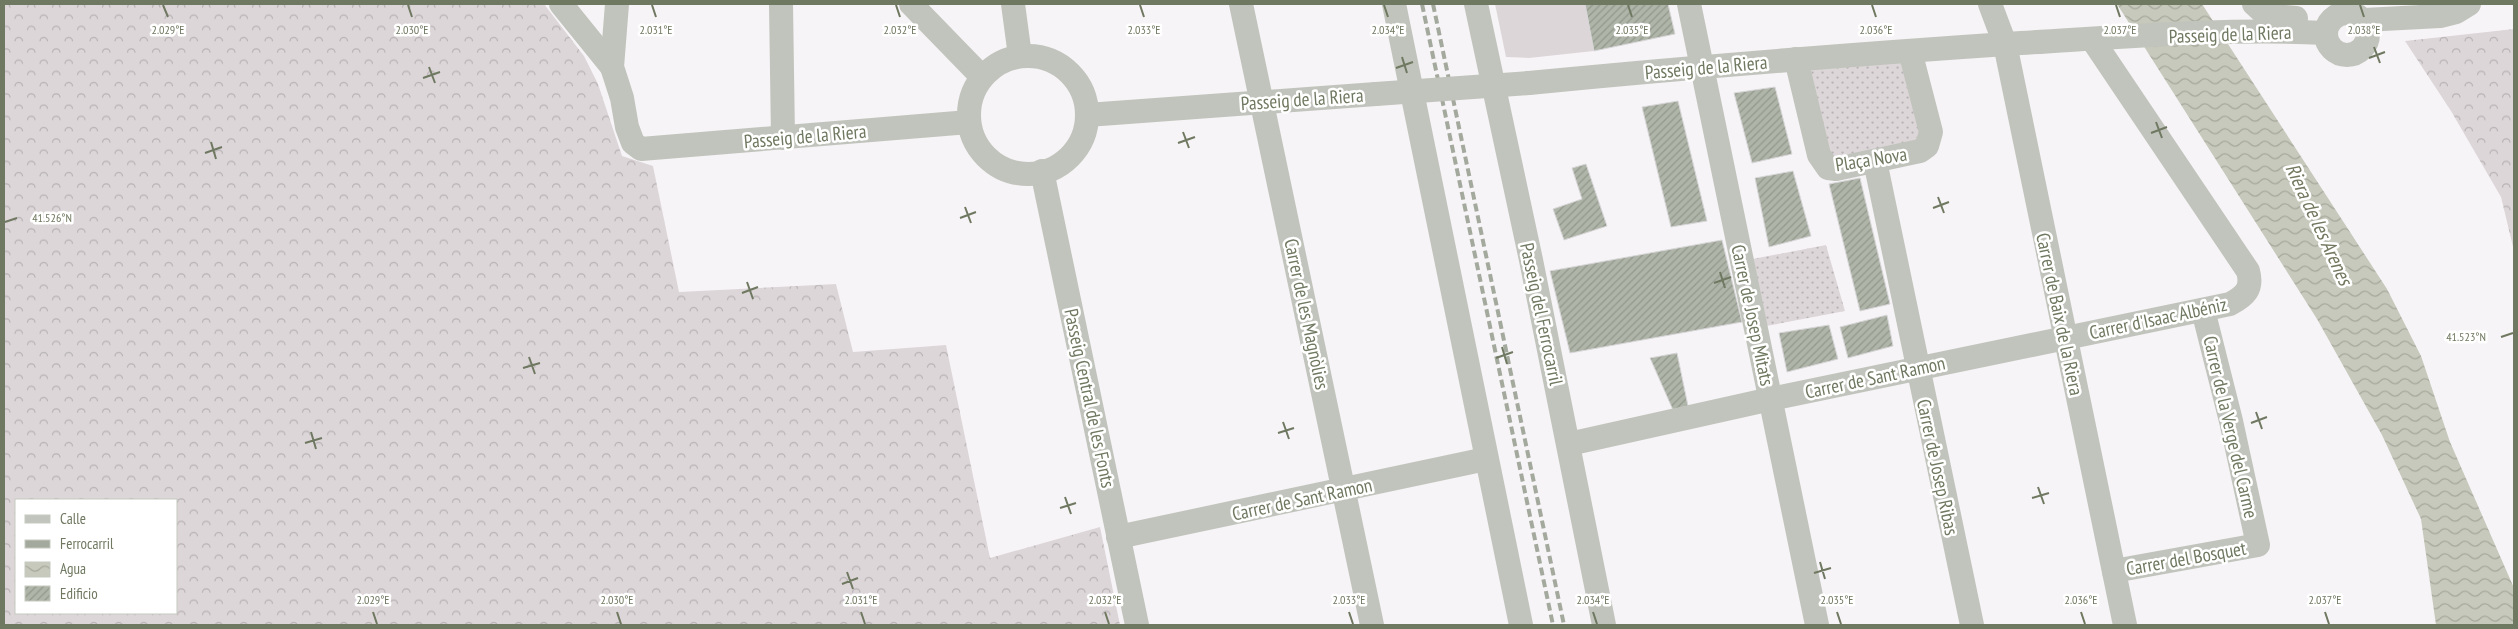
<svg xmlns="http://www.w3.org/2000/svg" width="2518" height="629" font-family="'PT Sans Narrow',sans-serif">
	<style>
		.grass { fill: url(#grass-dots) }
		.forest { fill: url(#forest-crowns); fill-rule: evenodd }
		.pitch { fill: #ddd6d9 }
		.water { fill: url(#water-waves) }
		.building { fill: url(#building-hatch); stroke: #d8d7d9 }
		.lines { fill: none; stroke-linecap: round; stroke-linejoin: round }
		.minor { stroke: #c1c4bc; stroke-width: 24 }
		.rail { stroke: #a4a99d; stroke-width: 4; stroke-dasharray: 8 4; stroke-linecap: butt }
		.minor-bridge { stroke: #c1c4bc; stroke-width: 24 }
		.ticks { fill: none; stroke: #6f7860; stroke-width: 2 }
		.labels { text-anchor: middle; stroke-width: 5; stroke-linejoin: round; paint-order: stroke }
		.street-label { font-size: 19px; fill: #6f7860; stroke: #fff }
		.water-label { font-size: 20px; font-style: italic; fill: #72785f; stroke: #fff }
		.ticks-label { font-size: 12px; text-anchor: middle; fill: #6f7860; stroke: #fff; stroke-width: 5; stroke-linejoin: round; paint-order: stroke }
	</style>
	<defs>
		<pattern id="grass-dots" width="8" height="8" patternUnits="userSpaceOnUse" patternTransform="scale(1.25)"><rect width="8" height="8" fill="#ddd6d9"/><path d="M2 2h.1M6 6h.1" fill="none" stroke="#b7b2b3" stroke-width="1.8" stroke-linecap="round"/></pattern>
		<pattern id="forest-crowns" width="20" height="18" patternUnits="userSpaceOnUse" patternTransform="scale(1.25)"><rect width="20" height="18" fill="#ddd6d9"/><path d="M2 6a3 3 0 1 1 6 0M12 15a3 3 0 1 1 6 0" fill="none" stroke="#b7b2b3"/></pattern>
		<pattern id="water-waves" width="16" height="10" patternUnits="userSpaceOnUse" patternTransform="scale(1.25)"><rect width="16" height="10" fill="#c6c9bb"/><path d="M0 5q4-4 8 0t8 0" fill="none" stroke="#a5a89b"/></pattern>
		<pattern id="building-hatch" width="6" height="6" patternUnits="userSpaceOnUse" patternTransform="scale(1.25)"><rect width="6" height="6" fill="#b0b5a9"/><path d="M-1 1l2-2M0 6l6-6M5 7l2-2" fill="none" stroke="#93988d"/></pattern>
	</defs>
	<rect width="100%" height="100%" fill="#f7f4f7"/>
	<g class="grass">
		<polygon points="1910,51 1931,139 1836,169 1796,59"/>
		<polygon points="1826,245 1845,311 1756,328 1742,261"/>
	</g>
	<g class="forest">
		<path d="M 4,4 L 544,4 L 584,56 L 598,84 L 622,156 L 653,166 L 679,292 L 836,284 L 853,352 L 946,345 L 990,558 L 1100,527 L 1120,625 L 4,625 ZM 16,500 L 176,500 L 176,613 L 16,613 Z"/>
		<polygon points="2514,29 2514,251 2501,197 2451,111 2405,41"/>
	</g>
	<polygon class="pitch" points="1495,4 1585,4 1594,51 1529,58 1506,57"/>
	<polygon class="water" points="2117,4 2202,4 2387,289 2421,356 2450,442 2514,588 2514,625 2436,625 2421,519 2382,435 2317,319"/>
	<g class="building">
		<polygon points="1585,4 1668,4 1675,34 1594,51"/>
		<polygon points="1775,87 1792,154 1752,163 1734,93"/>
		<polygon points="1678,101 1707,221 1671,227 1642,107"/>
		<polygon points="1586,164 1607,226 1564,240 1553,209 1582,199 1572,168"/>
		<polygon points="1793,171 1811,236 1769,247 1755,178"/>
		<polygon points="1860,178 1890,304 1860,311 1829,184"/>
		<polygon points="1722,240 1742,322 1570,353 1550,271"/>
		<polygon points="1887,315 1893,346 1848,358 1840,327"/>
		<polygon points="1829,325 1838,359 1787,372 1779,333"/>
		<polygon points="1677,353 1688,406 1673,410 1650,358"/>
	</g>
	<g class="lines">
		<g class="minor">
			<polyline points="561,4 612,67"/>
			<polyline points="617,4 612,67 622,98 627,127 633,143 641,149 969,122"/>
			<polyline points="781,4 783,138"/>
			<polyline points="911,4 982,77"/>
			<polyline points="1013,4 1020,56"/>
			<polyline points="1241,4 1372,625"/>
			<polyline points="1394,4 1521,625"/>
			<polyline points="1476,4 1531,260 1604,625"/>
			<polyline points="1689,4 1817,625"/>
			<polyline points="1990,4 2005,44 2125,625"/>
			<polyline points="2254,4 2266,15 2296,18"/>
			<circle cx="2347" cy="34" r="21"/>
			<polyline points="2364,20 2440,16 2456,12 2469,4"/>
			<circle cx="1028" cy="115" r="59"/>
			<polyline points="1796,59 1819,155 1828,168 1836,169 1920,151 1927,146 1931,132 1910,51"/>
			<path d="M 1529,83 C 1693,67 1857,54 2021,43 C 2122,37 2224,28 2325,33"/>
			<polyline points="1087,115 1376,94"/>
			<polyline points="1875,161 1972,625"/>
			<polyline points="1042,171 1137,625"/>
			<path d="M 1569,444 L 1771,399 L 2230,304 C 2245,296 2253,289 2248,271 L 2092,39"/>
			<polyline points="1118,537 1486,459"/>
			<polyline points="2114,571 2258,545 2231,421 2203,310"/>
		</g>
		<g class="rail">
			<polyline points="1422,4 1553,625"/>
			<polyline points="1433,4 1564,625"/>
		</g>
		<polyline class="minor-bridge" points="1376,94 1529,83"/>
	</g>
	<path class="ticks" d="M 163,5 L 168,17M 408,5 L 412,17M 652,5 L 656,17M 896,5 L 900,17M 1140,5 L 1144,17M 1384,5 L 1388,17M 1628,5 L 1632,17M 1872,5 L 1876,17M 2116,5 L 2120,17M 2360,5 L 2364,17M 2374,47 L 2380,63M 1402,57 L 1407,73M 2369,58 L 2385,52M 429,67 L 435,83M 1396,68 L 1413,62M 423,78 L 440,72M 2156,122 L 2162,138M 1183,132 L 1189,148M 2151,133 L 2167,127M 211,142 L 216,159M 1178,143 L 1195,137M 205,153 L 222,147M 1938,197 L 1944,213M 965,207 L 971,223M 1933,208 L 1949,202M 960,218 L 976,212M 5,222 L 17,218M 1720,272 L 1725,288M 747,282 L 753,299M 1714,283 L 1731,277M 742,293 L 758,287M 2501,337 L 2513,333M 1502,347 L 1507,364M 529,357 L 535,374M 1496,358 L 1513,352M 523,368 L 540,363M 2256,412 L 2262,429M 1283,422 L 1289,439M 2251,423 L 2267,417M 311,432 L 316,449M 1278,433 L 1294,428M 305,443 L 322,438M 2038,487 L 2044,504M 1065,497 L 1071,514M 2032,498 L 2049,493M 1060,508 L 1076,503M 1820,562 L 1825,579M 847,572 L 853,589M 1814,573 L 1831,568M 842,584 L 858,578M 373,612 L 377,624M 617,612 L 621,624M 861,612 L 865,624M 1105,612 L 1109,624M 1349,612 L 1353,624M 1593,612 L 1597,624M 1837,612 L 1841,624M 2081,612 L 2085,624M 2325,612 L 2329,624"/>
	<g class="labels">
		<g class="street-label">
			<text transform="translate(2230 34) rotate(-2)" y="7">Passeig de la Riera</text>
			<text transform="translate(1706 67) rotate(-5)" y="7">Passeig de la Riera</text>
			<text transform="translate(1302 99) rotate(-4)" y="7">Passeig de la Riera</text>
			<text transform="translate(805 136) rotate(-5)" y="7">Passeig de la Riera</text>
			<text transform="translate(1871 159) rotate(-9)" y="7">Plaça Nova</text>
			<text transform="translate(1307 314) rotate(78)" y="7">Carrer de les Magnòlies</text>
			<text transform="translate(1542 314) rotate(78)" y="7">Passeig del Ferrocarril</text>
			<text transform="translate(2060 314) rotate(78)" y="7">Carrer de Baix de la Riera</text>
			<text transform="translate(1753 315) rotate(78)" y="7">Carrer de Josep Mitats</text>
			<text transform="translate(2158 318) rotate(-12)" y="7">Carrer d'Isaac Albéniz</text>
			<text transform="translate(1875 377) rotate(-12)" y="7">Carrer de Sant Ramon</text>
			<text transform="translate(1090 398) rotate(78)" y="7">Passeig Central de les Fonts</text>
			<text transform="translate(2231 427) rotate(77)" y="7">Carrer de la Verge del Carme</text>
			<text transform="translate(1938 467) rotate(78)" y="7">Carrer de Josep Ribas</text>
			<text transform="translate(1302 499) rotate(-12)" y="7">Carrer de Sant Ramon</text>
			<text transform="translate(2186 558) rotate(-10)" y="7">Carrer del Bosquet</text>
		</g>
		<g class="water-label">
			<text transform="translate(2319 224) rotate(65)" y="7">Riera de les Arenes</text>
		</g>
	</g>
	<g class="ticks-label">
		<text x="168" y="34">2.029°E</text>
		<text x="412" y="34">2.030°E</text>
		<text x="656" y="34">2.031°E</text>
		<text x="900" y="34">2.032°E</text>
		<text x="1388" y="34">2.034°E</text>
		<text x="1632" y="34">2.035°E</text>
		<text x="1876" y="34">2.036°E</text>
		<text x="2120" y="34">2.037°E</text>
		<text x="2364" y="34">2.038°E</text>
		<text x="1144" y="34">2.033°E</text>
		<text x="52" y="222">41.526°N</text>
		<text x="2466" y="341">41.523°N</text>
		<text x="373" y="604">2.029°E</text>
		<text x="617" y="604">2.030°E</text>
		<text x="861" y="604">2.031°E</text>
		<text x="1105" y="604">2.032°E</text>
		<text x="1349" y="604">2.033°E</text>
		<text x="1593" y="604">2.034°E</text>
		<text x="1837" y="604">2.035°E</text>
		<text x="2081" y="604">2.036°E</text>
		<text x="2325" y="604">2.037°E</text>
	</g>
	<rect width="2518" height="629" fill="none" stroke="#6f7860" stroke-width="10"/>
	<rect x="15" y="499" width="162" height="115" fill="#ffffff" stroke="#c5c9bf"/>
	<rect x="25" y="515" width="25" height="8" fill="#c1c4bc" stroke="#c5c9bf"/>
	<text x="60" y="524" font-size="15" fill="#6f7860">Calle</text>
	<rect x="25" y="540" width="25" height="8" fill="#a4a99d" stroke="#c5c9bf"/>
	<text x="60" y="549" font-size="15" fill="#6f7860">Ferrocarril</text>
	<rect x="25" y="562" width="25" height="15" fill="url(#water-waves)" stroke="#c5c9bf"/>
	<text x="60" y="574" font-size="15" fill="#6f7860">Agua</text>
	<rect x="25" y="586" width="25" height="15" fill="url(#building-hatch)" stroke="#c5c9bf"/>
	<text x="60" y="599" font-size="15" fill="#6f7860">Edificio</text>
</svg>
